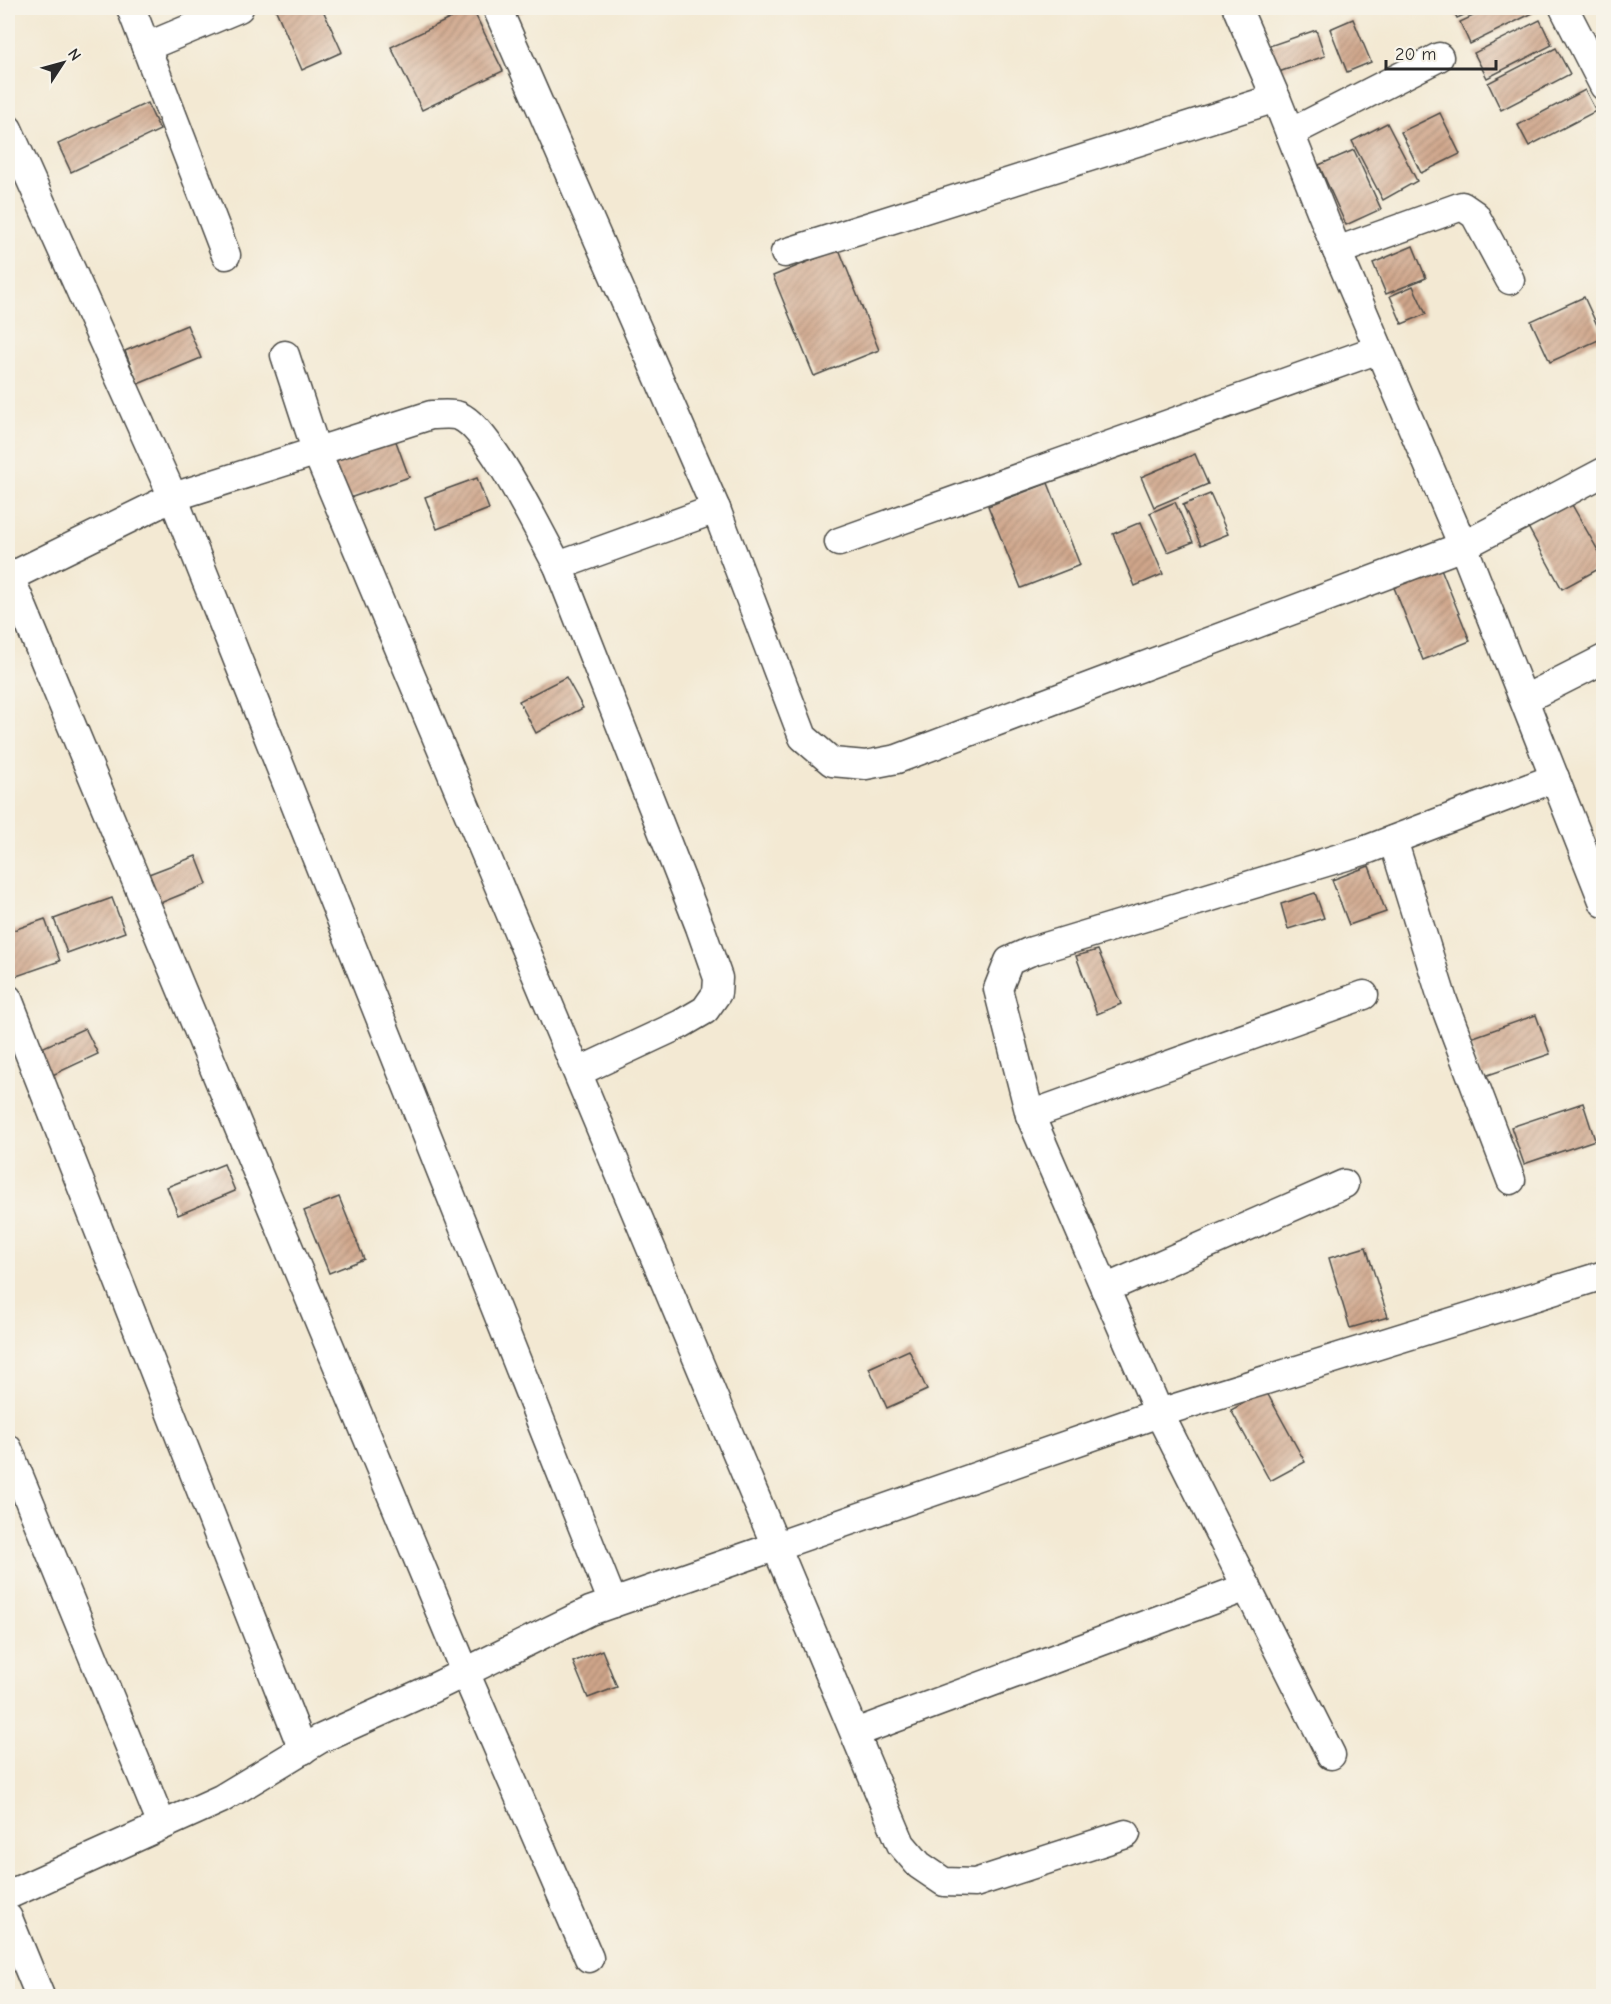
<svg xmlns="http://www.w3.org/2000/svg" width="1611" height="2004" font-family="'Comic Neue',sans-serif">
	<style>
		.building { fill: url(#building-hatch) }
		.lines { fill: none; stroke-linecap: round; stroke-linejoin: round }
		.street-casing { stroke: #494844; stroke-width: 31 }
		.street { stroke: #fff; stroke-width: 28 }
	</style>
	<defs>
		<pattern id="building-hatch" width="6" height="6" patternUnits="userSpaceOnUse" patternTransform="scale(1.5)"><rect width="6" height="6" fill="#cfa58a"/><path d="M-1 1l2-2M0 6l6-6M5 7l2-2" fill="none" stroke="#a88771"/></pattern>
	</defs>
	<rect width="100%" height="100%" fill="#f7f3e8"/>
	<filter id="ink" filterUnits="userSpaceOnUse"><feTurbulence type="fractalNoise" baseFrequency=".0167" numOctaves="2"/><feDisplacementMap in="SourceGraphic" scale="12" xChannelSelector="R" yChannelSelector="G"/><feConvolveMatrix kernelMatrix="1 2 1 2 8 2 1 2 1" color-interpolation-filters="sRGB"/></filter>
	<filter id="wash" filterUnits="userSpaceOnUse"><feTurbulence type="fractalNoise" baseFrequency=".008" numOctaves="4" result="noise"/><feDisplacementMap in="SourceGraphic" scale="24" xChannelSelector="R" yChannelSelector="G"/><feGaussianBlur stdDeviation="1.35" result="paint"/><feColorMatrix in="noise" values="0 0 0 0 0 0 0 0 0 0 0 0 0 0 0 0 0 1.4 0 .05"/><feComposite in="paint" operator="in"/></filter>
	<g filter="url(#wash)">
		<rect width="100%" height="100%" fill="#f3e9d3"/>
		<g id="blocks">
			<g class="building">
				<polygon points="275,8 322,8 342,52 302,70"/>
				<polygon points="472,8 503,71 422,110 391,47"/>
				<polygon points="514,8 532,8 516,14"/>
				<polygon points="1452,8 1480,8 1457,18"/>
				<polygon points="1490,8 1537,8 1539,10 1470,44 1460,22"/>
				<polygon points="1353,19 1371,62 1347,72 1330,29"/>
				<polygon points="1540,20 1552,45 1487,78 1474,53"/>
				<polygon points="1316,30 1325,56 1270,75 1261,49"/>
				<polygon points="1556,48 1570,74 1501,110 1488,83"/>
				<polygon points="1585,90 1596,111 1529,146 1518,125"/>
				<polygon points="147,103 160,130 71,172 58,144"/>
				<polygon points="1440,113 1460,154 1421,173 1401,132"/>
				<polygon points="1387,123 1417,181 1383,200 1352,141"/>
				<polygon points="1354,150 1381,209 1346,225 1319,165"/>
				<polygon points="1413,246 1426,278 1386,294 1373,263"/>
				<polygon points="839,249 879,350 814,376 773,276"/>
				<polygon points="1413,286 1426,314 1402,324 1390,296"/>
				<polygon points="1584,297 1603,338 1550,362 1531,321"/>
				<polygon points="187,325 201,358 138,384 125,351"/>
				<polygon points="394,436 409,477 344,500 329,459"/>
				<polygon points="1195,454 1208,484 1154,507 1141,477"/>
				<polygon points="477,478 489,509 437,529 425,497"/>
				<polygon points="1048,483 1080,565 1021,588 988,506"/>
				<polygon points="1210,494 1228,534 1201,545 1183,505"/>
				<polygon points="1175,502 1193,542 1168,552 1150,513"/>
				<polygon points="1571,503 1604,561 1604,566 1562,589 1528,527"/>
				<polygon points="1141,522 1163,574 1135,586 1113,534"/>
				<polygon points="1436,556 1470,641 1423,660 1389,575"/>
				<polygon points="566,677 583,708 536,733 519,701"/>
				<polygon points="196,856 207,884 153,906 141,877"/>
				<polygon points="1369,866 1386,912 1349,925 1332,880"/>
				<polygon points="1315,893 1324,918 1288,929 1281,904"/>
				<polygon points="112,898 125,932 67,953 54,919"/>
				<polygon points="45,919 60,961 8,979 8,932"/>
				<polygon points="1098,950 1121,1004 1097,1014 1076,956"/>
				<polygon points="1536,1015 1550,1054 1482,1077 1468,1039"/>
				<polygon points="85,1028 98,1054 46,1078 33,1052"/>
				<polygon points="1583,1103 1595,1140 1524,1164 1511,1127"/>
				<polygon points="224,1164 235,1191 178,1215 167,1187"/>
				<polygon points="339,1197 364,1259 329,1273 304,1211"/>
				<polygon points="1366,1247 1388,1317 1350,1328 1329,1258"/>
				<polygon points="909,1350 927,1390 887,1408 869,1368"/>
				<polygon points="1266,1391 1305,1462 1270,1481 1231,1410"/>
				<polygon points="602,1650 617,1687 588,1698 573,1662"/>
			</g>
		</g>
	</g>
	<g filter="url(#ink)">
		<use href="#blocks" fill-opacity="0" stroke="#494844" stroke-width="1.5"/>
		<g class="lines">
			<g class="street-casing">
				<g id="street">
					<polyline points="131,8 226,255"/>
					<polyline points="497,8 716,509 803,737 832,762 866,765 897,759 1463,546 1604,472"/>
					<polyline points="1237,8 1276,98 1337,251 1463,546 1604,903"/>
					<polyline points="1564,8 1604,86"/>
					<polyline points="146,47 239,8"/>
					<polyline points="8,129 173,497 613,1603"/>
					<polyline points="1290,133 1439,57"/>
					<polyline points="1337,251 1462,206 1475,215 1510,280"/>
					<polyline points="785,253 1276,98"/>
					<polyline points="285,355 316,450 901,1844 919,1865 944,1882 975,1883 1126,1834"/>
					<polyline points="839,542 1379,349"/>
					<polyline points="558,566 700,927 718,978 717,993 705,1010 681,1024 578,1072"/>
					<polyline points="10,577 465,1672 589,1958"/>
					<path d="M 8,578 L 173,497 L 431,415 C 439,415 451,413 459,416 C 490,428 540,534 558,566 L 716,509"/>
					<polyline points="1525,699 1604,659"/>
					<polyline points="1393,840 1443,1001 1511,1180"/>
					<polyline points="8,999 303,1750"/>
					<polyline points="1030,1115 1364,995"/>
					<polyline points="1105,1289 1344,1184"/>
					<polyline points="8,1449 162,1825"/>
					<polyline points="855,1733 1247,1587"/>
					<polyline points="1331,1755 1159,1413 1030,1115 998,989 1009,961 1029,952 1366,850 1555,778"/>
					<polyline points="8,1895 221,1799 320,1739 431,1689 590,1611 1159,1413 1604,1275"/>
					<polyline points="8,1918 40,1996"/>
				</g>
			</g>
			<use href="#street" class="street"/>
		</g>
	</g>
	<rect width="1611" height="2004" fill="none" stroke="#f7f3e8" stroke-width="30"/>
	<g transform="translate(63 63) rotate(54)" stroke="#f7f3e8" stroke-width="4.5" paint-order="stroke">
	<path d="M0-4.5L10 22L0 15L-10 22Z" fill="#2b2b2b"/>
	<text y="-9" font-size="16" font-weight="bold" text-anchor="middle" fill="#2b2b2b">N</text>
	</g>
	<path d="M1386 60v9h110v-9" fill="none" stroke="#2b2b2b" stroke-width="3"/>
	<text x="1395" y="60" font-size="18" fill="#2b2b2b" stroke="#f7f3e8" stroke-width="4.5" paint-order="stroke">20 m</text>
</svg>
